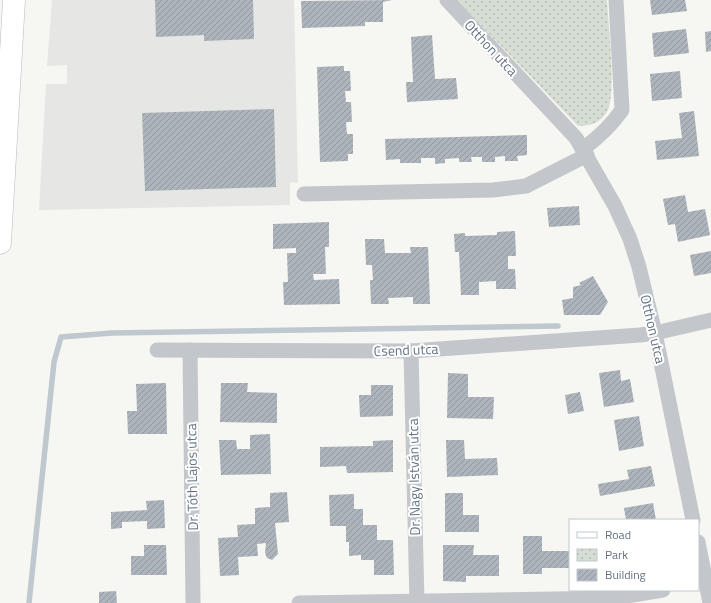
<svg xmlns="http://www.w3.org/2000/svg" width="711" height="603" font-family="'Titillium Web',sans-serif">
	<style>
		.built { fill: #e6e7e5 }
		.park { fill: url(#park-dots) }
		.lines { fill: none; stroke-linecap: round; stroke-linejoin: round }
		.stream { stroke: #bec8ce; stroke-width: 5.5 }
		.building { fill: url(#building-hatch) }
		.primary-casing { stroke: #b6babe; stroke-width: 23 }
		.street { stroke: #c3c6ca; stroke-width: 15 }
		.primary { stroke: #fff; stroke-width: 22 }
		.labels { text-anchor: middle; stroke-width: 4; stroke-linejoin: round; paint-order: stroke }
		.street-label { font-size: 14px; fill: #647384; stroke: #fff }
	</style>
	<defs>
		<pattern id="park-dots" width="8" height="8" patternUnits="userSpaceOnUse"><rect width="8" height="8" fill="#d6ddd3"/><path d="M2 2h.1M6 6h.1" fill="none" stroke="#b1b8b1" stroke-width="1.8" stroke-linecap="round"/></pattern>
		<pattern id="building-hatch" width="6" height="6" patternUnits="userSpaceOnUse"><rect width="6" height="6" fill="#aeb4bb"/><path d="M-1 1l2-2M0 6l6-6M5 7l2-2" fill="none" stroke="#91979e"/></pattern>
	</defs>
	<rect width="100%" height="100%" fill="#f6f6f2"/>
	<polygon class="built" points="52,0 294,0 298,183 290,182 290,205 39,210 46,84 67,84 67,65 47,66"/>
	<path class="park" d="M 457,0 L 607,0 C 608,22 617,95 607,112 C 600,123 591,126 578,126 Z"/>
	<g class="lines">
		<polyline class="stream" points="29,603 54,362 61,337 112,333 558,326"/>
	</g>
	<g class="building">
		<polygon points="155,0 253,0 254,39 204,41 204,35 156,37"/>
		<polygon points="392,0 383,2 383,22 365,22 365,26 302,28 301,1"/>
		<polygon points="650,0 685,0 687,11 652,15"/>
		<polygon points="686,29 689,53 654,57 652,33"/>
		<polygon points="711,31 711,51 706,52 705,32"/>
		<polygon points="432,35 435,79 456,78 458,99 407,102 406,82 413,82 411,37"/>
		<polygon points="344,66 344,71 350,71 351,91 345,91 346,102 351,102 352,122 346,122 347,134 353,134 353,154 348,154 348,161 320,162 317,67"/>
		<polygon points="680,71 682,98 652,101 650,74"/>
		<polygon points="274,109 276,187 145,191 142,113"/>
		<polygon points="694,111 699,156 657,160 655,141 682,138 679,113"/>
		<polygon points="527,135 527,155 517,156 518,161 505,161 505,156 495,157 495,162 482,162 482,157 471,157 472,162 459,162 459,158 445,159 445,163 435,164 435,158 421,158 421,163 400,163 400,159 386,160 385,139"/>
		<polygon points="685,195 688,212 705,209 710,235 678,242 675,224 668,225 663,199"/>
		<polygon points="579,206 580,225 549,227 547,208"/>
		<polygon points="329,222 329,247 325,247 326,274 313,274 314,280 339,279 340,304 284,305 283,282 288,282 287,253 296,253 296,248 273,249 273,224"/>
		<polygon points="515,231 516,256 508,256 508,269 515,269 516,289 496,289 496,281 479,282 479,295 461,295 459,252 455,252 454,234 465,233 465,236 497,235 497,232"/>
		<polygon points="365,239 384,239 385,253 411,253 410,247 428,247 430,304 413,304 413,297 388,298 389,304 371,304 370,280 373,280 372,265 366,265"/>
		<polygon points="711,251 711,273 694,276 690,255"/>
		<polygon points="593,276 608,302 600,315 564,315 562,300 573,298 573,287 581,285 579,283"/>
		<polygon points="620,370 621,381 630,379 634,402 604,407 599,373"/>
		<polygon points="448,373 468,374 468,397 494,397 493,419 447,418"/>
		<polygon points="166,383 167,434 128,434 127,411 137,411 136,384"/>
		<polygon points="221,383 248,383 247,392 277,393 277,423 220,422"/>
		<polygon points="371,385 393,385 393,416 360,417 359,395 371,395"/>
		<polygon points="580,392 584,411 568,414 565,395"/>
		<polygon points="639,416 644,446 619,451 614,420"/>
		<polygon points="270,434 271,474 221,475 219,440 236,440 237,449 250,449 250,435"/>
		<polygon points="393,440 393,472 347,473 346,466 320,467 320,447 373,446 373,441"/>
		<polygon points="446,440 464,440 465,459 497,458 498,475 447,477"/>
		<polygon points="651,466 655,486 600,496 598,484 629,479 627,470"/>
		<polygon points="287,492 289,522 275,523 278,554 272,560 267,558 265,553 266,543 257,544 258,556 238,557 239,575 220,576 218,538 238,537 237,525 255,524 255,508 270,507 270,493"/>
		<polygon points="445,493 463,493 463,515 479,515 479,532 445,532"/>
		<polygon points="354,494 354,509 363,509 363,525 377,525 377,540 393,540 394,575 374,575 374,560 361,560 361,555 349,556 349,542 346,542 346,526 330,526 329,495"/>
		<polygon points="164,500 165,528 147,529 147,521 122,522 122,528 111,529 111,512 147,510 146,501"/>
		<polygon points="653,503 656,520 626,520 624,508"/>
		<polygon points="523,536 542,536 542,551 570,551 570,568 542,568 542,574 523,574"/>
		<polygon points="144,545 166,545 167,575 131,575 131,556 144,556"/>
		<polygon points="443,545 474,545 473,555 499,555 499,576 466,576 466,582 443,581"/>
		<polygon points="116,591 117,603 99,603 99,592"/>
	</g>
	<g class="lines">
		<g class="primary-casing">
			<polyline id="primary" points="0,243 14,0"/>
		</g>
		<g class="street">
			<polyline points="447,0 576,138 615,206 630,239 639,267 655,333 693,520"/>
			<path d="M 583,149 C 599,137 611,126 622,110 L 616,0"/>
			<polyline points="304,194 493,190 526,186 587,155"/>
			<polyline points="157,350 411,351 640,335 655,333 711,320"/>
			<polyline points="190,350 193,603"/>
			<polyline points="411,351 417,603"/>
			<polyline points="698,542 710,603"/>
			<polyline points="299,603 615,598 663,590"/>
		</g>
		<use href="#primary" class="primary"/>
	</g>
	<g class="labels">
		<g class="street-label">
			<text transform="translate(491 48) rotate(47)" y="5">Otthon utca</text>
			<text transform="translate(653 329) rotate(77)" y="5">Otthon utca</text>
			<text transform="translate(406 350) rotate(-2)" y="5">Csend utca</text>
			<text transform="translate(192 477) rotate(-91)" y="5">Dr. Tóth Lajos utca</text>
			<text transform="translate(414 477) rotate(-91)" y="5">Dr. Nagy István utca</text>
		</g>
	</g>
	<rect x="569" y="519" width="130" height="72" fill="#ffffff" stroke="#c1c7ce"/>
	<rect x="577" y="532" width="20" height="6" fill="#ffffff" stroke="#c1c7ce"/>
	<text x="605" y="539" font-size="12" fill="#647384">Road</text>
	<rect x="577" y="549" width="20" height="12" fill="url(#park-dots)" stroke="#c1c7ce"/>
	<text x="605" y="559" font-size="12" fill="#647384">Park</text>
	<rect x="577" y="569" width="20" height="12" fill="url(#building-hatch)" stroke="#c1c7ce"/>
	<text x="605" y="579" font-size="12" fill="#647384">Building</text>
</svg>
